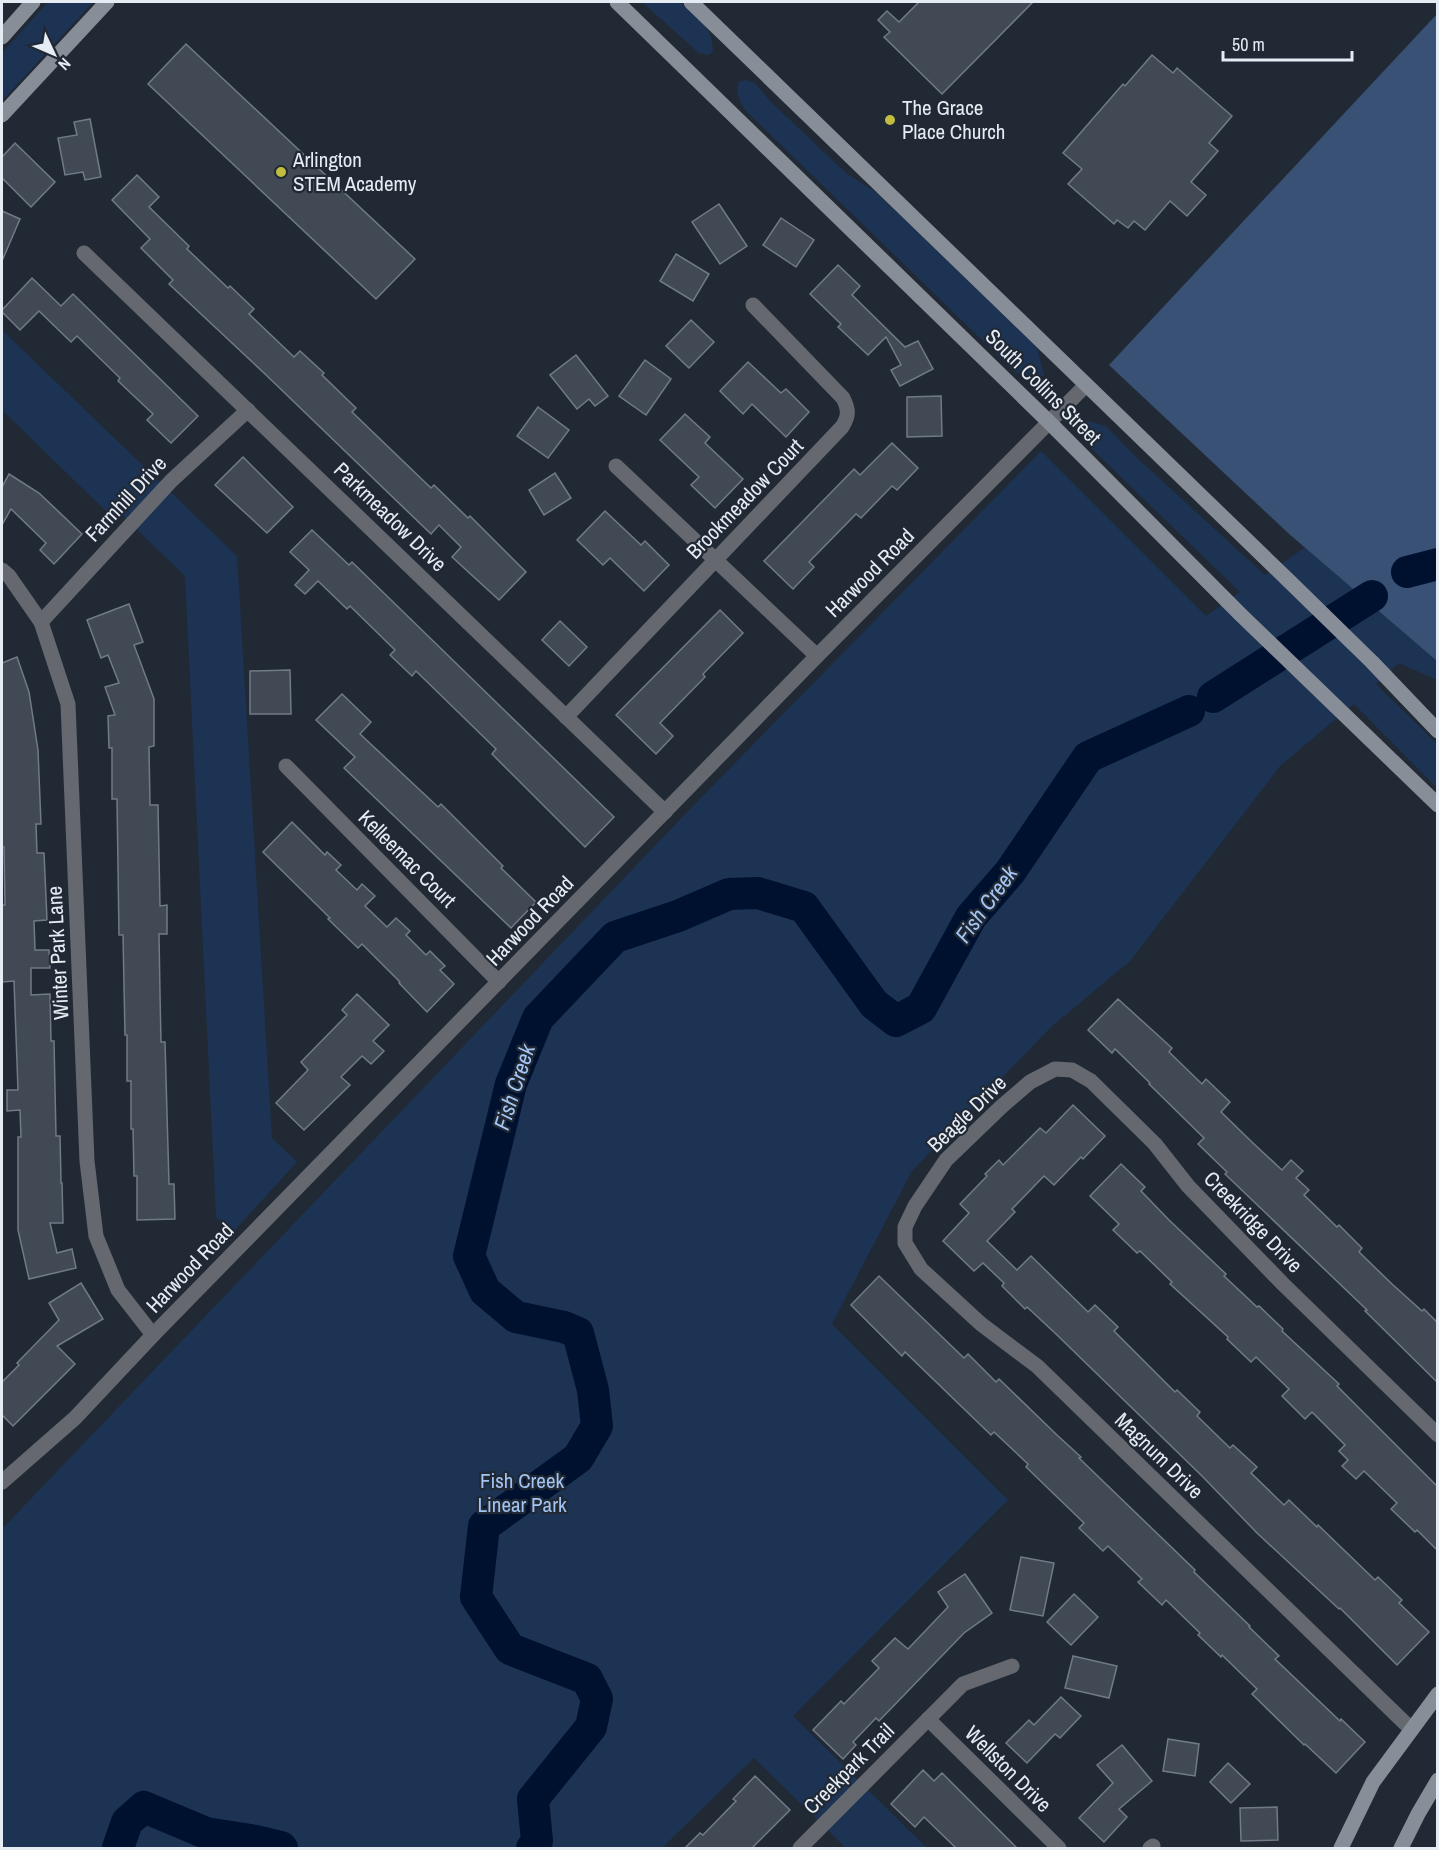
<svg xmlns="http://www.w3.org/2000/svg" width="1439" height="1850" font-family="'Archivo Narrow',sans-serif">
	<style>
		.green { fill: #1c3353 }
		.forest { fill: #385175 }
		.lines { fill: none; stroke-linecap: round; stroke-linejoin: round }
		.river { stroke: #001130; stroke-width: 32 }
		.building { fill: #414955; stroke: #717a87; stroke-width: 1.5 }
		.minor { stroke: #65696f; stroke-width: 15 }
		.secondary { stroke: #888e97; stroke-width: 15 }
		.poi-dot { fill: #c2bd3f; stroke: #212934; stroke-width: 2 }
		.labels { text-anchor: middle; stroke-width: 4.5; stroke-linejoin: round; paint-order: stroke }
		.poi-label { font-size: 21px; fill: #e6ecf3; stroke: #212934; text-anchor: start }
		.street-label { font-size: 21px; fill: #e6ecf3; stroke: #212934 }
		.park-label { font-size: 21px; fill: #a2c4f4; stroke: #212934 }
		.water-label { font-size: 22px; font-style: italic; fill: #a4c6f6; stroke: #212934 }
	</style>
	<rect width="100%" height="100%" fill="#212934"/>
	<g class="green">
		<polygon points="48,2 93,2 2,101 2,53"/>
		<path d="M 642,2 L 680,2 C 698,19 713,26 713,52 L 708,55 L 699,53 Z"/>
		<polygon points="1437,32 1437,680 1399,663 1376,684 1437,744 1437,788 1354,704 1281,765 1130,961 1051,1027 912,1171 832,1324 1008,1500 793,1716 927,1848 846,1848 754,1758 662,1848 2,1848 2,1529 691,808 1041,451 1206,616 1240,592 1091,448 1081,426 1084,420 1106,426 1135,456 1265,575 1316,540"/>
		<path d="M 745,80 L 755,83 L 770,101 L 847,174 L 876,192 L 1037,347 L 1044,375 L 1040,379 L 1027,377 L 1014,371 L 748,113 C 740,104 735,94 739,82 Z"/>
		<polygon points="2,330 237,556 272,1138 297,1162 233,1232 216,1217 185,576 122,515 116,521 2,410"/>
	</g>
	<polygon class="forest" points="1437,14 1437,661 1288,533 1109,365"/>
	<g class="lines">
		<g class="river">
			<polyline points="1407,572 1438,564"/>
			<polyline points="1213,697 1372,596"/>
			<polyline points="118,1848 127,1822 144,1807 206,1833 256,1841 281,1847 282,1848"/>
			<polyline points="532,1848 537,1841 533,1799 591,1727 597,1699 587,1679 510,1649 476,1597 484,1526 578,1458 597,1426 593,1390 578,1333 564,1327 516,1317 485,1291 469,1256 511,1084 538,1018 615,937 678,916 729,894 758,893 804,907 874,1004 896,1021 921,1008 971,917 1010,872 1088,757 1189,711"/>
		</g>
	</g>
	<g class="building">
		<polygon points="919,2 1033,2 942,94 884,37 890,32 878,20 887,11 899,22"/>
		<polygon points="186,44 415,259 376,299 148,84"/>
		<polygon points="1152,55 1173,73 1177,68 1232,116 1209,143 1218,151 1191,182 1206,195 1187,216 1170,201 1145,230 1134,221 1128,228 1117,220 1114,224 1068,184 1082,169 1063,153 1123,84 1125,86"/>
		<polygon points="90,119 101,177 85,180 83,172 65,175 58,138 77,135 74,122"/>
		<polygon points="15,143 55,182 31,207 2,178 2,157"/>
		<polygon points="137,175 159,197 149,207 189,246 187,249 228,288 230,286 254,309 249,314 294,357 300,351 324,373 322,375 356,408 352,412 431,488 434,485 468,518 470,516 526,572 499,600 452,557 461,547 439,525 431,534 264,373 169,284 173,280 141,248 150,239 112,200"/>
		<polygon points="719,204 747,246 720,264 692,222"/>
		<polygon points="2,211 20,219 2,261"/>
		<polygon points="781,218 814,240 796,267 763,245"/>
		<polygon points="676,254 709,274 693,301 660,281"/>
		<polygon points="838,265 860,286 852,295 905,347 918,341 933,369 900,386 891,370 901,365 886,337 868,355 838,327 841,324 810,294"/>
		<polygon points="32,278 61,306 73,294 198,416 171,443 147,420 153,414 118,381 120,378 77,336 71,342 39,311 20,330 2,312 2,310"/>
		<polygon points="691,320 714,342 689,368 666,346"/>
		<polygon points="576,355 608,396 595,406 589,399 577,409 550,375"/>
		<polygon points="645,360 671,379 646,415 619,396"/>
		<polygon points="748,362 781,393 786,389 809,412 786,437 752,404 743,414 720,391"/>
		<polygon points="941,396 942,436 907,437 907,397"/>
		<polygon points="538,407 569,430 548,458 517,436"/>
		<polygon points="685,414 710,437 705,443 743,479 715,508 691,485 699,477 660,440"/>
		<polygon points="892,443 918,468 897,490 892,486 861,518 856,514 809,562 814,567 793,589 764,561 854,469 860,475"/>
		<polygon points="243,457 293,507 267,533 215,485"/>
		<polygon points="555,473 571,498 544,515 529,490"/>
		<polygon points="9,474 39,493 82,534 54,564 40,550 46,543 11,509 2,525 2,487"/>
		<polygon points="605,511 641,545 645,541 669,565 644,591 610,558 603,565 577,540"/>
		<polygon points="312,530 349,565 352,562 614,817 585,847 492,754 496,749 416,671 412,676 390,655 395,650 350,606 347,609 318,581 305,594 295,585 309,570 290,552"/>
		<polygon points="129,604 143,642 134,645 154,699 154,746 149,747 150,805 158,805 160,906 167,905 167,934 159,934 160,994 161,1042 165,1042 169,1184 174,1184 175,1219 137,1220 137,1176 134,1176 133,1129 131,1129 131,1081 127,1081 127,1035 125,1035 123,935 119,935 117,799 112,799 112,748 109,748 108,716 115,715 105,687 119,683 108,655 101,658 87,620"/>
		<polygon points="720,610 743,633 703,674 705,677 660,723 673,736 656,754 616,715"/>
		<polygon points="560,621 587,647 569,666 542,640"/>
		<polygon points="17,657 29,692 38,750 41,824 36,824 37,853 44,853 47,920 34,921 35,950 49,950 50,968 31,968 31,995 50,994 51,1041 54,1041 56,1136 60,1136 61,1183 62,1183 63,1223 50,1223 57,1253 72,1249 76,1268 29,1279 18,1230 18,1137 21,1137 20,1110 7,1111 7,1090 18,1090 14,981 2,982 2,905 5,905 4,847 2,847 2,663"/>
		<polygon points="290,670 291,714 250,714 250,671"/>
		<polygon points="342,694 371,722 360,734 438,807 441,804 503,866 501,868 536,902 511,928 344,768 355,757 316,720"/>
		<polygon points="292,822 325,855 327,852 341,865 336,870 357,890 362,884 375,896 365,906 387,927 396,918 410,931 406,935 426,955 430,951 445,966 440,970 454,984 427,1012 399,983 400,982 362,944 358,948 328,919 330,918 263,852"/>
		<polygon points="357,994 389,1025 373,1041 384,1051 371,1064 362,1056 341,1077 350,1085 304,1130 276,1103 308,1070 301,1062 347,1015 342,1010"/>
		<polygon points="1118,999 1172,1048 1169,1052 1202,1084 1206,1079 1230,1102 1221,1112 1254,1144 1282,1170 1291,1160 1303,1171 1296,1178 1309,1190 1304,1195 1337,1227 1339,1225 1362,1248 1359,1252 1392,1284 1422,1311 1424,1309 1437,1322 1437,1382 1365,1311 1367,1310 1225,1174 1227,1172 1198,1144 1204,1138 1149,1084 1150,1083 1115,1049 1112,1053 1088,1030"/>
		<polygon points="1073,1105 1105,1136 1083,1159 1081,1157 1054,1185 1044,1176 1012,1209 1015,1212 987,1241 1017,1270 1031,1256 1088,1312 1095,1305 1118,1327 1114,1331 1175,1392 1177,1390 1200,1412 1197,1416 1230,1448 1233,1445 1257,1467 1251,1473 1284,1505 1289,1500 1317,1527 1318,1525 1375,1580 1378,1577 1402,1600 1399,1603 1429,1632 1397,1665 1340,1608 1339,1609 1257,1533 1203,1477 1056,1334 1027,1307 1025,1309 1002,1286 1004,1283 983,1263 974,1271 943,1241 969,1213 960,1204 987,1176 985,1174 999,1160 1003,1165 1040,1128 1046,1133"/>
		<polygon points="1121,1164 1145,1187 1141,1191 1169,1220 1226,1274 1224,1276 1257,1307 1259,1306 1283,1329 1282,1331 1339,1384 1337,1386 1437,1486 1437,1550 1417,1530 1415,1532 1391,1509 1397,1503 1364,1471 1356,1479 1342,1466 1348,1460 1339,1451 1345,1445 1312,1412 1305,1419 1282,1396 1289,1389 1256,1357 1251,1362 1227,1339 1228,1337 1170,1284 1172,1282 1140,1251 1137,1253 1113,1230 1119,1224 1090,1196"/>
		<polygon points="879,1276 964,1358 968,1354 996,1382 999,1379 1057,1435 1081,1457 1079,1458 1195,1570 1194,1572 1250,1626 1249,1627 1279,1656 1275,1659 1340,1721 1341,1719 1365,1742 1336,1773 1305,1744 1304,1745 1252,1694 1257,1689 1222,1655 1221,1657 1198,1635 1200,1633 1166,1600 1162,1605 1138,1582 1142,1579 1108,1546 1103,1551 1079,1528 1084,1523 1026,1467 1028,1464 994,1432 991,1435 905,1352 902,1356 851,1305"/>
		<polygon points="81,1283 103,1319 57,1346 75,1364 13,1426 2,1415 2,1382 19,1365 17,1363 59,1320 49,1303"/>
		<polygon points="1021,1557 1054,1563 1043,1616 1010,1610"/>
		<polygon points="965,1574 992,1613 964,1633 879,1721 876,1718 853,1742 856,1745 843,1759 813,1730 841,1701 844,1704 879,1668 872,1661 895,1638 908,1649 948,1607 938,1592"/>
		<polygon points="1074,1594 1098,1617 1071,1645 1047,1622"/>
		<polygon points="1073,1656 1117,1666 1109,1698 1065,1688"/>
		<polygon points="1061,1697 1081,1716 1060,1738 1055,1734 1027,1763 1006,1743 1029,1720 1034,1725"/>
		<polygon points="1168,1739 1199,1744 1195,1776 1163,1771"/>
		<polygon points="1122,1745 1152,1781 1119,1809 1127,1817 1104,1842 1079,1818 1113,1783 1097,1765"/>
		<polygon points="1228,1763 1250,1784 1231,1803 1210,1782"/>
		<polygon points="923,1770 934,1781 942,1773 1017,1848 956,1848 924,1817 915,1827 891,1804"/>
		<polygon points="755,1776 790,1810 752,1848 685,1848 700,1833 703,1835 736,1801 733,1799"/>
		<polygon points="1277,1807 1278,1840 1241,1841 1240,1808"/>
	</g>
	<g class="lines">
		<g class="minor">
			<polyline points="84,253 665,812"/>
			<polyline points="616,466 817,656"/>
			<polyline points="2,570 9,576 41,622 68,704 87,1161 96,1236 118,1290 153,1335"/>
			<polyline points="41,622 171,481 248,410"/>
			<path d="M 566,717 L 842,427 C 849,416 849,410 843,398 L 753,305"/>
			<polyline points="286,766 499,982"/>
			<polyline points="2,1482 75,1418 153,1335 817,656 1086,385"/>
			<polyline points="928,1719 1059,1848"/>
			<polyline points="1411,1729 1037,1366 981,1324 921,1269 905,1243 905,1227 915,1206 946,1160 1001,1107 1030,1082 1055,1069 1072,1070 1091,1081 1155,1144 1188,1186 1283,1284 1438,1435"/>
			<polyline points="800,1848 963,1684 1012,1666"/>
			<polyline points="1150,1848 1153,1846"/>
		</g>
		<g class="secondary">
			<polyline points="617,2 1049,422 1240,614 1438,805"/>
			<polyline points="691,2 1289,581 1372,662 1438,731"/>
			<polyline points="2,37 33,2"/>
			<polyline points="2,115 107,2"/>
			<polyline points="1341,1848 1373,1782 1438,1694"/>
			<polyline points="1401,1848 1418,1814 1438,1780"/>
		</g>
	</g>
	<g class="poi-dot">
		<circle cx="890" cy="120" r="6"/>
		<circle cx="281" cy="172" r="6"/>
	</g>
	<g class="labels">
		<g class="poi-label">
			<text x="902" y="115">The Grace<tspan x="902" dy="24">Place Church</tspan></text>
			<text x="293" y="167">Arlington<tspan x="293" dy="24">STEM Academy</tspan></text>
		</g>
		<g class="street-label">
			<text transform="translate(1043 387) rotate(45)" y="7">South Collins Street</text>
			<text transform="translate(126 499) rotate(-47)" y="7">Farmhill Drive</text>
			<text transform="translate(745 499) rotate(-46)" y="7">Brookmeadow Court</text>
			<text transform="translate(390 517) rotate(44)" y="7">Parkmeadow Drive</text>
			<text transform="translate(870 573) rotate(-45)" y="7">Harwood Road</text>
			<text transform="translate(407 859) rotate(45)" y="7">Kelleemac Court</text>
			<text transform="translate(530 921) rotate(-46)" y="7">Harwood Road</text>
			<text transform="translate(58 953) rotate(-93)" y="7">Winter Park Lane</text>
			<text transform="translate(967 1114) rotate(-44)" y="7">Beagle Drive</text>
			<text transform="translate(1253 1222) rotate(46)" y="7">Creekridge Drive</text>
			<text transform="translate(190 1268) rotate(-46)" y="7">Harwood Road</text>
			<text transform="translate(1159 1456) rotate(44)" y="7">Magnum Drive</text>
			<text transform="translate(849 1769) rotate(-45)" y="7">Creekpark Trail</text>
			<text transform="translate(1008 1769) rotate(45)" y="7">Wellston Drive</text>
		</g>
		<g class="park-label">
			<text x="522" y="1488">Fish Creek<tspan x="522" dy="24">Linear Park</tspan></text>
		</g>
		<g class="water-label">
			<text transform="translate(986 904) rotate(-54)" y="8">Fish Creek</text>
			<text transform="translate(514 1087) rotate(-72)" y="8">Fish Creek</text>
		</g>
	</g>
	<rect width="1439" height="1850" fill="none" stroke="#e6ecf3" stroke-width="6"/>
	<g transform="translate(54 54) rotate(134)" stroke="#212934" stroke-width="4.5" paint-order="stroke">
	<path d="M0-4.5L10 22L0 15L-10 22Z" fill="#e6ecf3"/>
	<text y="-9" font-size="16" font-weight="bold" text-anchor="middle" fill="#e6ecf3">N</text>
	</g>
	<path d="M1223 51v9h129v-9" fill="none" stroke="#e6ecf3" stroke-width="3"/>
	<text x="1232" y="51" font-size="18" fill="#e6ecf3" stroke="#212934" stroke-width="4.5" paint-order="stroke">50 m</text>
</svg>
